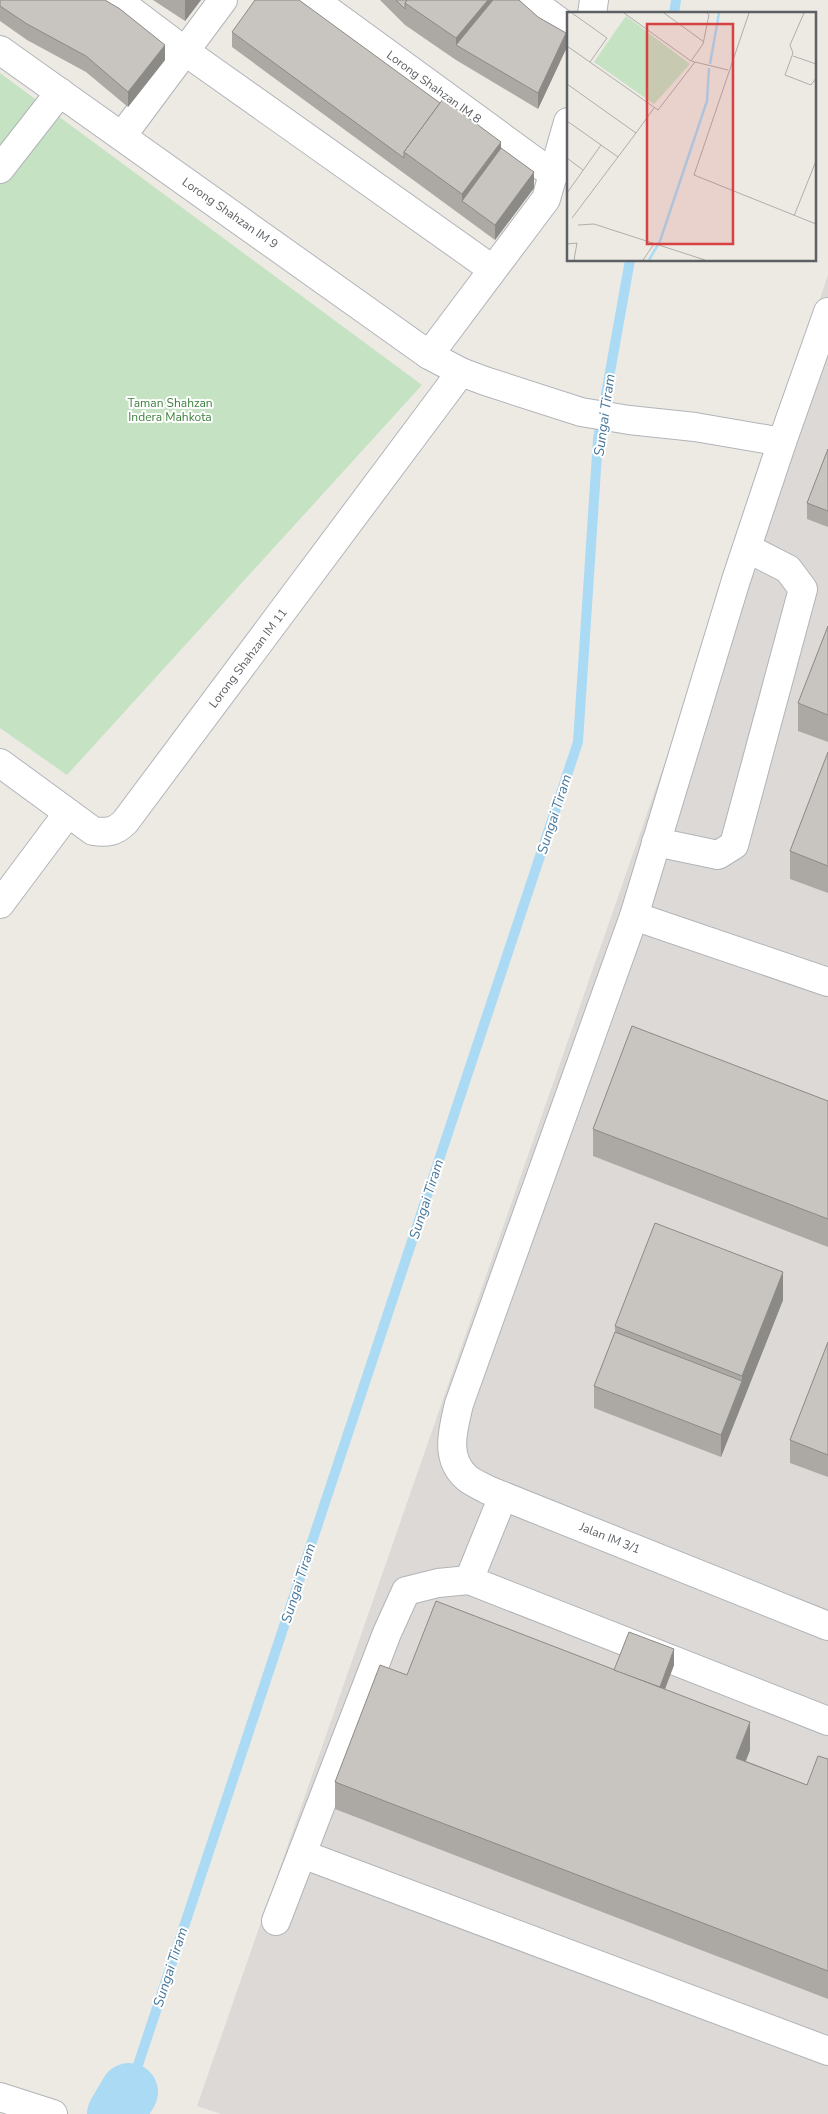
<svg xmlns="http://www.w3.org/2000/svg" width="828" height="2114" font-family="'Nunito Sans',sans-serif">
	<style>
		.industrial { fill: #dcd9d6 }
		.green { fill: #c5e2c3 }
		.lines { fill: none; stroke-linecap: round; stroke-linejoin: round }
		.stream { stroke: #abdaf5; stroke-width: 10 }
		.river { stroke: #abdaf5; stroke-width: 58 }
		.minor-casing { stroke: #b1b4b8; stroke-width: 30 }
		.minor { stroke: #fff; stroke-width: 28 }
		.wall { fill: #aca9a5 }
		.shaded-wall { fill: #8c8a86 }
		.building { fill: #c8c5c0; stroke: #8c8a86 }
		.labels { text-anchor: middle; stroke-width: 4; stroke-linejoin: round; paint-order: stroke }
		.street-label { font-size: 12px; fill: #5c5f63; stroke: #fff }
		.park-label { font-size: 12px; fill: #3f803e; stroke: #fff }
		.water-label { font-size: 14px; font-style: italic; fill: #47779d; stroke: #fff }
		.inset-river { fill: none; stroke: #abdaf5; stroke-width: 2.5 }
		.inset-road { fill: none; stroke: #afaeac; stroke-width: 1 }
		.view { fill: #d64241; fill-opacity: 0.15; stroke: #d64241; stroke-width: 2.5 }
		.inset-edge { fill: none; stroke: #5c5f63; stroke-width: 2.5 }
	</style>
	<rect width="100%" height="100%" fill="#edeae4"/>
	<polygon class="industrial" points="828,275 828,2114 221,2114 197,2106 666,759"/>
	<polygon class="green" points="0,73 422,385 67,775 0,728"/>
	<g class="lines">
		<g class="stream">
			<polyline points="674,14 676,0"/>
			<polyline points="129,2092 578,742 598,439 630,260"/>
		</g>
		<polyline class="river" points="116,2114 129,2092"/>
		<g class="minor-casing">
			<g id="minor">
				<polyline points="117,0 186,52 492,269"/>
				<polyline points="314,0 554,175"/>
				<polyline points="530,0 568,28"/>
				<polyline points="592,14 594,0"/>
				<polyline points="0,50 429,355 461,372 485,381 581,412 629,420 695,427 782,442"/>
				<polyline points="122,136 223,0"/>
				<polyline points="0,169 60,92"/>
				<path d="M 828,312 L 782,442 L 736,580 L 634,916 L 459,1404 C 453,1430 444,1458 467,1478 C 473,1483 481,1486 488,1490 L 828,1626"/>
				<polyline points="429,355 546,199 568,122"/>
				<path d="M 0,763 L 93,831 C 107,833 115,832 125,822 L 461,372"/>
				<polyline points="656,842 718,855 734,845 803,589 788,569 747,548"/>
				<polyline points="0,904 68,813"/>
				<polyline points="634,916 828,982"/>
				<polyline points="503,1496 469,1580 828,1721"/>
				<polyline points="302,1854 828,2051"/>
				<polyline points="276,1921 387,1633 406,1591 438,1583 469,1580"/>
				<polyline points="0,2097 53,2114"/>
			</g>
		</g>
		<use href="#minor" class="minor"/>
	</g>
	<g class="wall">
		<polygon points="0,0 165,60 128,107 86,72 27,40 0,21"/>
		<polygon points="153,0 201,0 185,21"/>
		<polygon points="380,0 519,0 566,49 538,109 456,60 405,25"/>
		<polygon points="232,32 501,148 534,188 495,240 232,47"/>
		<polygon points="828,449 828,527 807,519 807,503"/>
		<polygon points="828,626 828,742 798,731 798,703"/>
		<polygon points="828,752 828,893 790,879 790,851"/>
		<polygon points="828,1101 828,1247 593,1156 593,1129"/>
		<polygon points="783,1300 721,1457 594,1408 594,1386 615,1332 615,1326"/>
		<polygon points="828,1342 828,1477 790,1463 790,1440"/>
		<polygon points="674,1665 665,1689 750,1750 746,1761 807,1785 828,1759 828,1999 335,1809 335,1782 407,1675 614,1670"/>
	</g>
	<g class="shaded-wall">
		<polygon points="185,0 201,0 185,21"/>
		<polygon points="488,0 504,0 456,45 456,38"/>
		<polygon points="566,33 566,49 538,109 538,93"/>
		<polygon points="165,45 165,60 128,107 128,92"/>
		<polygon points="501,142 501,164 462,201 462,194"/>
		<polygon points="534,172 534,188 495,240 495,225"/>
		<polygon points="783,1272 783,1300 721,1457 721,1435 742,1381 742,1376"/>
		<polygon points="674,1649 674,1665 657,1710 657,1695"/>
		<polygon points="750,1722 750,1750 736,1785 736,1758"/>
	</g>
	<g class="building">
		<polygon points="0,0 105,0 120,9 165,45 128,92 86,56 27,24 0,6"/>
		<polygon points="255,0 299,0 440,103 404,152 404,158 232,32"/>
		<polygon points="396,0 407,0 405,3 405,9"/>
		<polygon points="407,0 488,0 456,38 405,3"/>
		<polygon points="493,0 519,0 538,17 566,33 538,93 456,45"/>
		<polygon points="443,99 501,142 462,194 404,152"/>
		<polygon points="501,148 534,172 495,225 462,201"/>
		<polygon points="828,449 828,511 807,503"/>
		<polygon points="828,626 828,715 798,703"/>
		<polygon points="828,752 828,866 790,851"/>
		<polygon points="632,1026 828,1101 828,1219 593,1129"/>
		<polygon points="655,1223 783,1272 742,1376 615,1326"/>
		<polygon points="615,1332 742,1381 721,1435 594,1386"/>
		<polygon points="828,1342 828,1455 790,1440"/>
		<polygon points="436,1601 750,1722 736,1758 807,1785 818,1756 828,1759 828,1971 335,1782 380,1665 407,1675"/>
		<polygon points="629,1632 674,1649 660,1687 614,1670"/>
	</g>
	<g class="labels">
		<g class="street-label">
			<text transform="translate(434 87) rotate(36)" y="4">Lorong Shahzan IM 8</text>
			<text transform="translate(230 213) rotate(35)" y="4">Lorong Shahzan IM 9</text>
			<text transform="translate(248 658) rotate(-53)" y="4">Lorong Shahzan IM 11</text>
			<text transform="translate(610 1538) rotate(22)" y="4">Jalan IM 3/1</text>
		</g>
		<g class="park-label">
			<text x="170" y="407">Taman Shahzan<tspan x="170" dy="14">Indera Mahkota</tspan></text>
		</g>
		<g class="water-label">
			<text transform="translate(604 415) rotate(-82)" y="5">Sungai Tiram</text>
			<text transform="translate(554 814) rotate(-72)" y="5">Sungai Tiram</text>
			<text transform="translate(426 1199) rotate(-72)" y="5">Sungai Tiram</text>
			<text transform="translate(298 1583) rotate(-72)" y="5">Sungai Tiram</text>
			<text transform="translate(170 1967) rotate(-72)" y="5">Sungai Tiram</text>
		</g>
	</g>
	<g transform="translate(567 12)">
		<rect width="249" height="249" fill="#edeae4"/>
		<path d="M 59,4 L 123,52 L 87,92 L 27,50 Z" fill="#c5e2c3"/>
		<path class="inset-river" d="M 143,52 L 152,1M 93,229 L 140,89 L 142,56M 82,248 L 93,229"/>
		<path class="inset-road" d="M 5,1 L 40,26 L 23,50M 57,1 L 124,49 L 161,58M 97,1 L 137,30M 182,1 L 127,163 L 249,212M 237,1 L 223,33 L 226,41 L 218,63 L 244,73 L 249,66M 0,34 L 91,98 L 128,50M 226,44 L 249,52M 124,49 L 136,32 L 142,3 L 140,1M 0,72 L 69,121 L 87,96M 0,109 L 51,145M 0,146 L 16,158M 0,181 L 34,133M 227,204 L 249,149M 5,206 L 69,121M 11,213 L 27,212 L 138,248M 0,232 L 10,231 L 7,248M 76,248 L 87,232"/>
		<path class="view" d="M 80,12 L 166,12 L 166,232 L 80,232 Z"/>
		<rect width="249" height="249" class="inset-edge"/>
	</g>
</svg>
